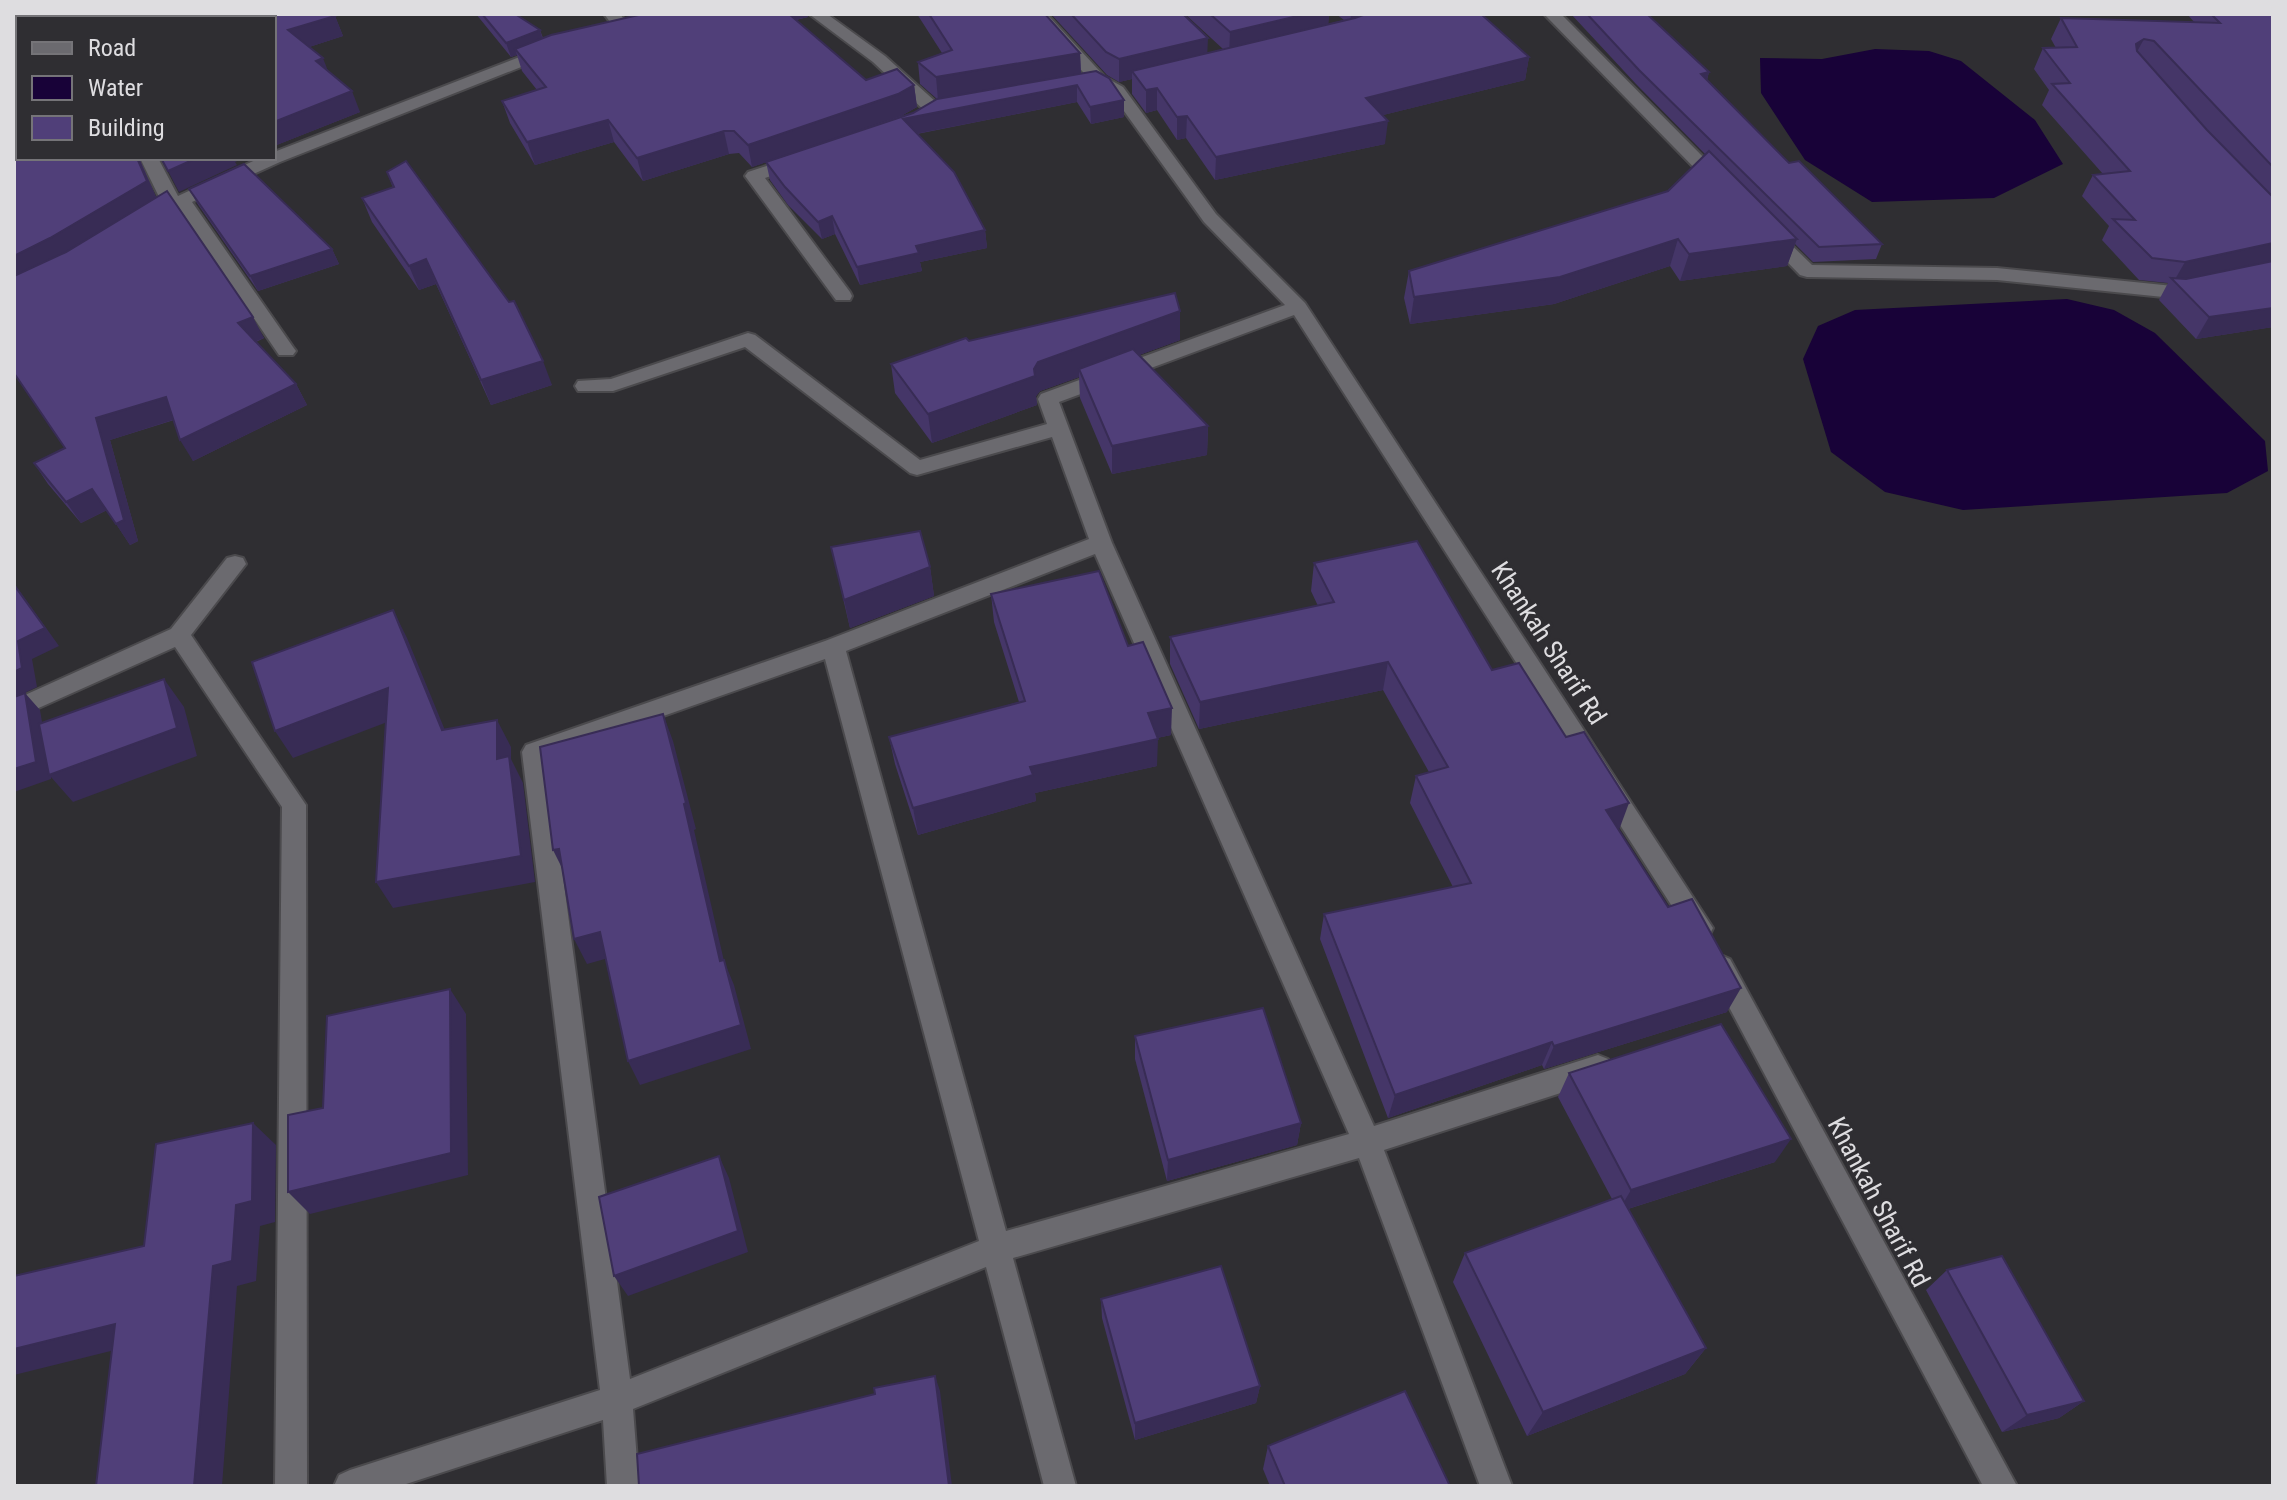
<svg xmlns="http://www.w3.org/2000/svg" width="2287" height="1500" font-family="'Roboto Condensed',sans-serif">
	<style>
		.water { fill: #180238 }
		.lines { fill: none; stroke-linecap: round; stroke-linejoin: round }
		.street-casing { stroke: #4b4a4d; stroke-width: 4 }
		.street { fill: #6b6a6f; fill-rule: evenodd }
		.wall { fill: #453668 }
		.shaded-wall { fill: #382c55 }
		.building { fill: #503f79; stroke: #382c55; stroke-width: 2 }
		.labels { text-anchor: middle; stroke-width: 6; stroke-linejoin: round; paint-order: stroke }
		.street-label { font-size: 26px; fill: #dedde0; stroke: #2f2e32 }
	</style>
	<rect width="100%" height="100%" fill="#2f2e32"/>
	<g class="water">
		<polygon points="1875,49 1929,51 1961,61 2035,120 2063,164 1994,198 1872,202 1805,160 1761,93 1760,58 1822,59"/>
		<polygon points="2067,299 2114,310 2155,333 2265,441 2268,471 2227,493 1963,510 1885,492 1831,452 1803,359 1818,326 1855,310"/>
	</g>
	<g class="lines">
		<g class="street-casing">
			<g id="street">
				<polygon points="604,14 620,14 634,32 626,37 620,35"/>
				<polygon points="809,14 827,14 885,56 937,103 958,100 966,105 958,110 927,113 873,62"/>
				<path d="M 1030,14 L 1047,14 L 1105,77 L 1123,87 L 1216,214 L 1305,303 L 1713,928 L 1709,936 L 1700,939 L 1691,936 L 1294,315 L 1059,402 L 1112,543 L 1374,1126 L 1598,1055 L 1608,1059 L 1612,1068 L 1608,1077 L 1598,1081 L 1384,1150 L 1512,1486 L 1480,1486 L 1359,1158 L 1013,1258 L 1076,1486 L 1044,1486 L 986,1267 L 633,1409 L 639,1486 L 607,1486 L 603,1420 L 400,1486 L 334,1486 L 339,1475 L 350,1470 L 600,1390 L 522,752 L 526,745 L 825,641 L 1089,539 L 1052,437 L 917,475 L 910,473 L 745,347 L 613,391 L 578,391 L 575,386 L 578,381 L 611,379 L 748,333 L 755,335 L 920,460 L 1047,424 L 1038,399 L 1041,394 L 1285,305 L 1204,222 L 1111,93 L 1093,83 ZM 1095,554 L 1349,1134 L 1006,1231 L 846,651 ZM 825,659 L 979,1241 L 630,1379 L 547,757 Z"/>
				<polygon points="1544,14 1561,14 1725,179 1728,183 1725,187 1713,187"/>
				<polygon points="548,46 554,48 554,54 280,162 192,202 293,347 296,351 293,355 279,355 179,208 147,225 138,220 162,203 140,158 158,158 178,196 260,158 274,158 274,152"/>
				<polygon points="797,156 806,161 803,165 765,178 850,292 852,296 850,300 836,300 745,176 748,172"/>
				<polygon points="1768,227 1774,228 1812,265 1997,268 2173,286 2193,282 2202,288 2200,292 2173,298 1997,280 1807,277 1800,275 1762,236 1759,232"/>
				<polygon points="235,556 243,558 246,564 191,635 306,805 307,1486 275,1486 282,807 175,647 14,719 14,700 171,629 227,558"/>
				<polygon points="1721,955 1730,959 2017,1486 1983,1486 1712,975 1708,967 1712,959"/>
			</g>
		</g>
		<use href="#street" class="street"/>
	</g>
	<g class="wall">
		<polygon points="14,14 335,16 343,36 309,47 360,112 274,146 274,18 18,158 139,158 156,197 264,338 256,342 296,384 307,405 193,461 174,420 110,440 138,541 130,545 107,510 81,523 48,484 34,463 65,448 15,375 14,376"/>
		<polygon points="476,14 515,14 540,30 543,38 643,14 808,14 808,17 796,20 866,80 914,85 917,107 901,116 913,113 937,99 920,84 918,62 942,53 917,14 1045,14 1080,53 1081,74 1124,117 1091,124 1077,102 917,134 985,230 987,248 920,262 922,271 860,285 835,234 822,239 788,205 770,180 766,162 752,167 739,153 729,154 643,181 614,142 535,165 510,123 502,101 537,90 522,71 517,55 511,57"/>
		<polygon points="1051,14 1183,14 1207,53 1223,49 1185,14 1329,14 1328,24 1344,20 1336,14 1481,14 1529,57 1525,80 1383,115 1385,144 1215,180 1186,138 1177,140 1157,110 1146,113 1132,94 1132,79 1119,82 1107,75"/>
		<polygon points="1571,14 1647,14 1709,72 1707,80 1789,163 1882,244 1876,259 1813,262 1795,244 1787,266 1680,281 1670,266 1554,304 1410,324 1404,298 1409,271 1668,191 1705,154 1636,84"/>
		<polygon points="2187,14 2273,14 2273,327 2196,339 2159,300 2168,283 2139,280 2102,240 2109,226 2082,196 2093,175 2103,174 2042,105 2049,90 2034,69 2043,48 2056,48 2051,39 2061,18 2195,23"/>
		<polygon points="387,172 552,385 491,405 436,284 419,290 372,222 362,198 393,188"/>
		<polygon points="189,189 332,249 339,264 258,291 197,203"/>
		<polygon points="1180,340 1139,355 1208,426 1207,455 1112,474 1080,398 1079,377 1040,391 1036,396 1037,405 932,443 895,393 891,364 969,341"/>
		<polygon points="831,547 930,567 934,596 850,628"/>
		<polygon points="1314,563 1492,670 1618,830 1727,1012 1544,1069 1542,1065 1388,1118 1320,939 1324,914 1453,887 1410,803 1416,776 1429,772 1383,690 1199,729 1170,664 1170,637 1318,606 1311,591"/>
		<polygon points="991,594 1128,646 1171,735 1157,738 1157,766 1035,793 1036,801 918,835 895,764 889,737 1019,702 994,622"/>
		<polygon points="1135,1036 1301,1123 1297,1145 1167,1181 1135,1059"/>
		<polygon points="1569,1073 1775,1162 1628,1209 1706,1348 1685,1374 1527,1436 1453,1282 1465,1253 1612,1199 1558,1097"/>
		<polygon points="1947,1270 2084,1401 2059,1418 2002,1432 1926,1290"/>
		<polygon points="1101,1299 1260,1386 1256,1403 1135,1440 1102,1318"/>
		<polygon points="1268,1446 1450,1486 1270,1486 1263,1469"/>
	</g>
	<g class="shaded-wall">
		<polygon points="776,14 808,14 808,17 778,24"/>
		<polygon points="1306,14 1329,14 1328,30 1229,55 1230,32"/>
		<polygon points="1351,14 1384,14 1350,25"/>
		<polygon points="335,16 343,36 297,51 288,30"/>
		<polygon points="540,30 544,44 515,49 517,55 511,57 506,43"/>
		<polygon points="1208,38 1207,60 1132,71 1132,79 1119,82 1119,59"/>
		<polygon points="2144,39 2133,59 2136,44"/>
		<polygon points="1080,53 1081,75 938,100 936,77"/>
		<polygon points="1529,57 1525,80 1363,120 1366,98"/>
		<polygon points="323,58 331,79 316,61"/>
		<polygon points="1709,72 1705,87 1701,74"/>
		<polygon points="914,85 917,107 901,116 752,167 748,145"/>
		<polygon points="1077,85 1077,102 905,136 903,119"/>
		<polygon points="1157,88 1157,110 1146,113 1146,90"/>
		<polygon points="352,91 360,112 274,146 274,122"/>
		<polygon points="1124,100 1124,117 1091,124 1090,107"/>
		<polygon points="1187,116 1186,138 1177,140 1177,117"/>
		<polygon points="608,120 614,142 535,165 527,142"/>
		<polygon points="1388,121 1385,144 1215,180 1216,157"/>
		<polygon points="724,131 729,154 643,181 637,158"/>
		<polygon points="137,158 139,158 158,202 14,284 14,256"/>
		<polygon points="197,158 244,158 235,162 237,165 179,192 168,171"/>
		<polygon points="832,216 835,234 822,239 818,222"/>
		<polygon points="985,230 987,248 920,262 922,271 860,285 857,267 916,246"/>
		<polygon points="1678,239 1670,266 1554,304 1410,324 1414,297"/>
		<polygon points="1797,239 1787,266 1680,281 1689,254"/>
		<polygon points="2273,243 2273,262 2175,282 2174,281 2185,262"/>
		<polygon points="332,249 339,264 258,291 250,276"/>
		<polygon points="426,259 436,284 419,290 409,266"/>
		<polygon points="2273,308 2273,327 2196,339 2209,317"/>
		<polygon points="1180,311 1180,340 1082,376 1079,369 1079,377 1040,391 1036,396 1037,405 932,443 928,414 1034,369 1038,362"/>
		<polygon points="253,317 264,338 249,344 238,323"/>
		<polygon points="543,361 552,385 491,405 481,380"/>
		<polygon points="296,384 307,405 193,461 180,440"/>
		<polygon points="166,397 179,418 110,440 138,541 130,545 116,524 96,418"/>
		<polygon points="1208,426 1207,455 1112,474 1112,446"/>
		<polygon points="92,489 107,510 81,523 66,502"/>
		<polygon points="930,567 934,596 850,628 844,600"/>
		<polygon points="14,583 59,646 32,659 37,687 14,698 14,672 18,641"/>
		<polygon points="393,610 407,638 456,757 442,730"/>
		<polygon points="1388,662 1383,690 1199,729 1200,702"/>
		<polygon points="164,679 184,707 197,756 73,802 51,777 51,779 14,792 14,769 25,693 40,710 51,775"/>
		<polygon points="388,688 403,716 293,758 275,731"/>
		<polygon points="1172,708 1171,735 1148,740 1148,713"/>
		<polygon points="663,714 673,741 696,829 694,830 724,961 734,985 751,1049 640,1085 628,1061 720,961"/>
		<polygon points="497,720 511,747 511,759 523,783 535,882 393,908 376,882 497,759"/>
		<polygon points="1158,739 1157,766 1035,793 1036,801 918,835 913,808 1030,767"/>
		<polygon points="1629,803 1619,830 1606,810"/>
		<polygon points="559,849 566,876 553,850"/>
		<polygon points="600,932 612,957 587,964 574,939"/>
		<polygon points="1741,988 1727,1012 1544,1069 1554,1046"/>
		<polygon points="450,989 466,1014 468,1175 310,1214 288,1192"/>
		<polygon points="1552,1042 1542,1065 1388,1118 1395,1095"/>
		<polygon points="253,1123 276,1145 275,1222 260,1226 256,1281 237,1286 222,1486 194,1486 213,1266 236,1205"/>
		<polygon points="1301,1123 1297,1145 1167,1181 1168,1160"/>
		<polygon points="1791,1139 1775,1162 1618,1212 1631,1190"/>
		<polygon points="719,1156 729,1178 748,1252 628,1296 614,1276"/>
		<polygon points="115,1324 143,1343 14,1375 14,1349"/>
		<polygon points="1706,1348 1685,1374 1527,1436 1543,1412"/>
		<polygon points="935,1376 940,1391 952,1486 949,1486"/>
		<polygon points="1260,1386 1256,1403 1135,1440 1135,1423"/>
		<polygon points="2084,1401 2059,1418 2002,1432 2027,1415"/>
	</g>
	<g class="building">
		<polygon points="14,14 333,14 335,16 288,30 323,58 316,61 352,91 274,122 274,18 18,18 18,158 137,158 147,181 50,238 14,256"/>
		<polygon points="482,14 515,14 540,30 506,43"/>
		<polygon points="643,14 789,14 866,80 897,69 914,85 898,94 748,145 734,131 724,131 637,158 608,120 527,142 502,101 546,87 515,49 551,35"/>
		<polygon points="929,14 1045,14 1080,53 936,77 918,62 952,50"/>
		<polygon points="1071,14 1183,14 1208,38 1119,59 1106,52"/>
		<polygon points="1210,14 1306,14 1230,32"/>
		<polygon points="1366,14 1481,14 1529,57 1366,98 1388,121 1216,157 1187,116 1177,117 1157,88 1146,90 1132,71 1355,18"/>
		<polygon points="1587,14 1647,14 1709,72 1701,74 1789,163 1799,161 1882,244 1819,247 1639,70"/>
		<polygon points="2211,14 2273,14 2273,167 2154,41 2144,39 2136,44 2137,51 2207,130 2273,197 2273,243 2185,262 2152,258 2113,219 2135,220 2093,175 2130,171 2052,84 2070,83 2043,48 2077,47 2061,18 2220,23"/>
		<polygon points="1096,71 1109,78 1124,100 1090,107 1077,85 903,119 954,172 985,230 916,246 919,253 857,267 832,216 818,222 785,187 766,162 913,113 937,99"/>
		<polygon points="1709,151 1797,239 1689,254 1678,239 1560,277 1414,297 1409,271 1668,191"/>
		<polygon points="161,158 197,158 168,171"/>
		<polygon points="406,161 509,302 514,301 543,361 481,380 426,259 409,266 362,198 394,187 387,172"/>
		<polygon points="244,164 332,249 250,276 189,189"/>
		<polygon points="167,191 253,317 238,323 296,384 180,440 166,397 96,418 124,520 116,524 92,489 66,502 34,463 65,448 14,373 14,276 66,252"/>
		<polygon points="2273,261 2273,308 2209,317 2171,278 2186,279"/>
		<polygon points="1175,293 1180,311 1038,362 1034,369 1035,376 928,414 891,364 966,338 969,341"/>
		<polygon points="1133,349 1208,426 1112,446 1079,369"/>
		<polygon points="920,531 930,567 844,600 831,547"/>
		<polygon points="1417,541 1492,670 1519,663 1566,737 1584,732 1629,803 1606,810 1668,907 1692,899 1741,988 1554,1046 1552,1042 1395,1095 1324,914 1471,883 1416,776 1448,767 1388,662 1200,702 1170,637 1334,602 1314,563"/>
		<polygon points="1099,571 1128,646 1143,642 1172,708 1148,713 1158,739 1030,767 1033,775 913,808 889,737 1025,701 991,594"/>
		<polygon points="14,585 45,628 18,641 22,668 14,672"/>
		<polygon points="393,610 442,730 497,720 497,759 509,756 521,856 376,882 388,688 275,731 252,662"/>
		<polygon points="164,679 177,728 49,775 39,724"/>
		<polygon points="25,693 36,762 14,769 14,697"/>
		<polygon points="663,714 686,803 684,804 720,961 724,960 741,1025 628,1061 600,932 574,939 559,849 553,850 540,747"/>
		<polygon points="450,989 451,1153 288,1192 288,1115 323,1108 327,1016"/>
		<polygon points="1263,1008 1301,1123 1168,1160 1135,1036"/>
		<polygon points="1721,1024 1791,1139 1631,1190 1569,1073"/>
		<polygon points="253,1123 252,1201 236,1205 232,1261 213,1266 194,1486 96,1486 115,1324 14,1349 14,1276 144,1246 156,1144"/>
		<polygon points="719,1156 738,1231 614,1276 599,1197"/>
		<polygon points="1621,1196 1706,1348 1543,1412 1465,1253"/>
		<polygon points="2002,1256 2084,1401 2027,1415 1947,1270"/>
		<polygon points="1221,1266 1260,1386 1135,1423 1101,1299"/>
		<polygon points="935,1376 949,1486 639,1486 637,1454 875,1394 874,1388"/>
		<polygon points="1405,1391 1450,1486 1285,1486 1268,1446"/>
	</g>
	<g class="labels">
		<g class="street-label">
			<text transform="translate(1549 643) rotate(57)" y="9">Khankah Sharif Rd</text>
			<text transform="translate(1879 1202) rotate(62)" y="9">Khankah Sharif Rd</text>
		</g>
	</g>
	<rect width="2287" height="1500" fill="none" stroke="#dedde0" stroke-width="32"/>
	<rect x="16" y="16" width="260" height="144" fill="#2f2e32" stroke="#757478" stroke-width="2"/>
	<rect x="32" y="42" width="40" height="12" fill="#6b6a6f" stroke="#757478" stroke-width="2"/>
	<text x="88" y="56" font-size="24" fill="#dedde0">Road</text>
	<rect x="32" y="76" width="40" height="24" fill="#180238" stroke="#757478" stroke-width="2"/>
	<text x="88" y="96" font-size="24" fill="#dedde0">Water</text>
	<rect x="32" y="116" width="40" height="24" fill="#503f79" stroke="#757478" stroke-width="2"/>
	<text x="88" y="136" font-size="24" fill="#dedde0">Building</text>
</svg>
